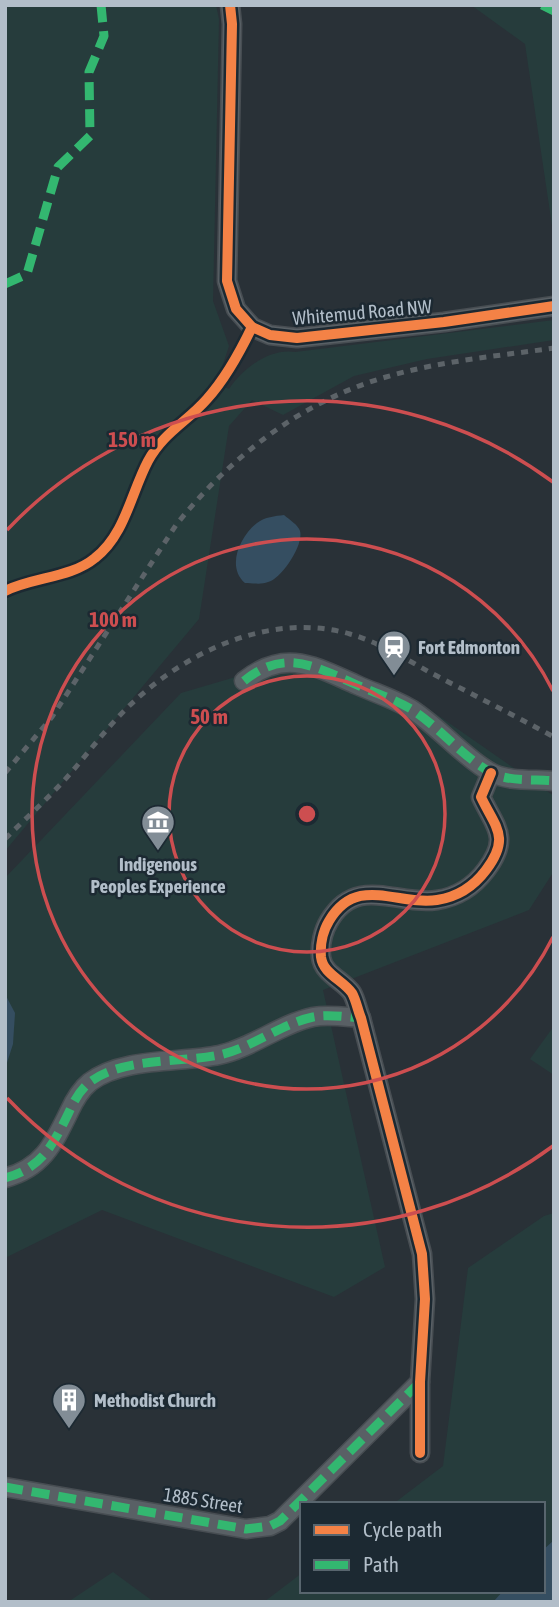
<svg xmlns="http://www.w3.org/2000/svg" width="559" height="1607" font-family="'Asap Condensed',sans-serif">
	<style>
		.green { fill: #263c3c }
		.water { fill: #354e61 }
		.lines { fill: none; stroke-linecap: round; stroke-linejoin: round }
		.minor-casing { stroke: #474d52; stroke-width: 21 }
		.minor { stroke: #596065; stroke-width: 18 }
		.rail { stroke: #5c6368; stroke-width: 5; stroke-dasharray: 7 7; stroke-linecap: butt }
		.quiet { stroke: #33b770; stroke-width: 9; stroke-dasharray: 18 9; stroke-linecap: butt }
		.cycleway-casing { stroke: #1c2932; stroke-width: 15 }
		.cycleway { stroke: #f48246; stroke-width: 10 }
		.ring { fill: none; stroke: #cd4e50; stroke-width: 3.5 }
		.labels { text-anchor: middle; stroke-width: 5; stroke-linejoin: round; paint-order: stroke }
		.street-label { font-size: 19px; fill: #b2bec9; stroke: #1c2932 }
		.poi-label { font-size: 19px; font-weight: bold; fill: #b2bec9; stroke: #1c2932; text-anchor: start }
		.centre { fill: #cd4e50; stroke: #1c2932; stroke-width: 3.5 }
		.ring-label { font-size: 21px; text-anchor: middle; font-weight: bold; fill: #cd4e50; stroke: #1c2932; stroke-width: 5; stroke-linejoin: round; paint-order: stroke }
	</style>
	<rect width="100%" height="100%" fill="#293137"/>
	<g class="green">
		<path d="M 5,5 L 216,5 L 219,19 L 213,301 L 229,346 L 222,367 L 212,381 L 229,389 C 243,368 270,348 295,352 L 554,320 L 554,340 L 427,359 L 354,376 L 283,415 L 252,400 L 229,426 L 199,619 L 5,851 Z"/>
		<polygon points="471,5 554,5 554,239 525,44"/>
		<polygon points="290,670 416,700 554,796 554,871 529,910 323,990 385,1267 334,1297 102,1210 5,1258 5,878 181,693 239,676"/>
		<polygon points="554,1026 554,1075 530,1059"/>
		<polygon points="554,1213 554,1540 543,1550 543,1504 393,1504 443,1466 468,1268 544,1216"/>
		<polygon points="113,1572 154,1602 68,1602"/>
		<polygon points="302,1573 302,1591 503,1591 493,1602 264,1602"/>
	</g>
	<g class="water">
		<path d="M 284,515 C 290,520 298,525 300,531 C 304,545 281,579 268,582 C 261,585 252,583 245,583 C 226,567 240,536 257,523 C 265,517 275,516 284,515 Z"/>
		<polygon points="5,994 15,1013 13,1044 5,1069"/>
		<polygon points="554,1540 554,1602 493,1602 503,1591 543,1591 543,1550"/>
	</g>
	<g class="lines">
		<g class="minor-casing">
			<g id="minor">
				<polyline points="230,5 232,24 227,281 236,309 252,327 270,335 297,338 444,322 554,306"/>
				<path d="M 244,681 C 285,648 314,666 357,685 C 375,693 394,699 411,709 C 438,726 463,757 490,772 C 507,782 535,779 554,781"/>
				<path d="M 5,1178 C 42,1168 53,1145 69,1112 C 74,1101 80,1090 90,1082 C 123,1057 180,1063 219,1055 C 252,1048 280,1024 313,1017 C 328,1014 346,1017 361,1018"/>
				<path d="M 420,1453 L 420,1382 L 425,1299 L 422,1254 L 361,1018 C 358,1011 356,1000 352,993 C 343,980 323,974 321,957 C 320,945 323,931 329,921 C 357,874 397,906 437,900 C 457,897 474,886 486,870 C 511,837 495,827 481,797 L 491,773"/>
				<polyline points="5,1487 246,1529 270,1526 280,1521 420,1382"/>
			</g>
		</g>
		<use href="#minor" class="minor"/>
		<g class="rail">
			<path d="M 5,773 L 52,717 L 176,525 C 230,457 302,401 386,377 C 440,361 498,356 554,348"/>
			<path d="M 5,839 C 23,821 41,805 58,787 C 83,761 103,731 128,707 C 185,652 270,611 350,634 C 378,642 406,659 431,673 C 472,694 513,715 554,737"/>
		</g>
		<g class="quiet">
			<polyline points="542,5 554,11"/>
			<polyline points="5,284 27,274 58,167 90,136 89,72 104,36 101,5"/>
			<path d="M 244,681 C 285,648 314,666 357,685 C 375,693 394,699 411,709 C 438,726 463,757 490,772 C 507,782 535,779 554,781"/>
			<path d="M 5,1178 C 42,1168 53,1145 69,1112 C 74,1101 80,1090 90,1082 C 123,1057 180,1063 219,1055 C 252,1048 280,1024 313,1017 C 328,1014 346,1017 361,1018"/>
			<polyline points="5,1487 246,1529 270,1526 280,1521 420,1382"/>
		</g>
		<g class="cycleway-casing">
			<g id="cycleway">
				<polyline points="230,5 232,24 227,281 236,309 252,327 270,335 297,338 444,322 554,306"/>
				<path d="M 5,591 C 33,577 71,578 95,558 C 125,535 131,493 148,461 C 164,432 187,422 207,399 C 226,378 240,352 252,327"/>
				<path d="M 420,1453 L 420,1382 L 425,1299 L 422,1254 L 361,1018 C 358,1011 356,1000 352,993 C 343,980 323,974 321,957 C 320,945 323,931 329,921 C 357,874 397,906 437,900 C 457,897 474,886 486,870 C 511,837 495,827 481,797 L 491,773"/>
			</g>
		</g>
		<use href="#cycleway" class="cycleway"/>
	</g>
	<g class="ring">
		<circle cx="307" cy="814" r="138"/>
		<path d="M553 937A275 275 0 1 1 553 691"/>
		<path d="M553 1146A413 413 0 0 1 7 1098M7 530A413 413 0 0 1 553 482"/>
	</g>
	<defs>
		<g id="station-pin" transform="scale(1.75)"><path d="M0 17L-7.5 6A9.5 9.5 0 1 1 7.5 6Z" fill="#828d96" stroke="#1c2932"/><path d="M-3-6H3Q5-6 5-4V2Q5 4 3 4L4.5 6H3L1.5 4h-3L-3 6H-4.5L-3 4Q-5 4-5 2V-4Q-5-6-3-6ZM-3.5-4v3h7v-3ZM-3.5 1v1.5H-2V1ZM2 1v1.5H3.5V1Z" fill="#fff"/></g>
		<g id="museum-pin" transform="scale(1.75)"><path d="M0 17L-7.5 6A9.5 9.5 0 1 1 7.5 6Z" fill="#828d96" stroke="#1c2932"/><path d="M0-6L6-3V-2H-6V-3ZM-5-1h2V3h-2ZM-1-1h2V3h-2ZM3-1h2V3H3ZM-6 4H6V6H-6Z" fill="#fff"/></g>
		<g id="building-pin" transform="scale(1.75)"><path d="M0 17L-7.5 6A9.5 9.5 0 1 1 7.5 6Z" fill="#828d96" stroke="#1c2932"/><path d="M-4-6H4V6H1V3H-1V6H-4ZM-2.5-4.3h1.7v1.8h-1.7ZM.8-4.3h1.7v1.8H.8ZM-2.5-1h1.7V.8h-1.7ZM.8-1h1.7V.8H.8Z" fill="#fff"/></g>
	</defs>
	<g fill-rule="evenodd">
		<use href="#station-pin" x="394" y="647"/>
		<use href="#museum-pin" x="158" y="822"/>
		<use href="#building-pin" x="69" y="1400"/>
	</g>
	<g class="labels">
		<g class="street-label">
			<text transform="translate(362 312) rotate(-5)" y="7">Whitemud Road NW</text>
			<text transform="translate(203 1500) rotate(9)" y="7">1885 Street</text>
		</g>
		<g class="poi-label">
			<text x="418" y="654">Fort Edmonton</text>
			<text x="158" y="871" text-anchor="middle">Indigenous<tspan x="158" dy="22">Peoples Experience</tspan></text>
			<text x="94" y="1407">Methodist Church</text>
		</g>
	</g>
	<circle cx="307" cy="814" r="10" class="centre"/>
	<g class="ring-label">
		<text x="132" y="447">150 m</text>
		<text x="113" y="627">100 m</text>
		<text x="209" y="724">50 m</text>
	</g>
	<rect width="559" height="1607" fill="none" stroke="#b2bec9" stroke-width="14"/>
	<rect x="300" y="1502" width="245" height="91" fill="#1c2932" stroke="#58656e" stroke-width="2"/>
	<rect x="314" y="1525" width="35" height="10" fill="#f48246" stroke="#58656e" stroke-width="2"/>
	<text x="363" y="1537" font-size="21" fill="#b2bec9">Cycle path</text>
	<rect x="314" y="1560" width="35" height="10" fill="#33b770" stroke="#58656e" stroke-width="2"/>
	<text x="363" y="1572" font-size="21" fill="#b2bec9">Path</text>
</svg>
